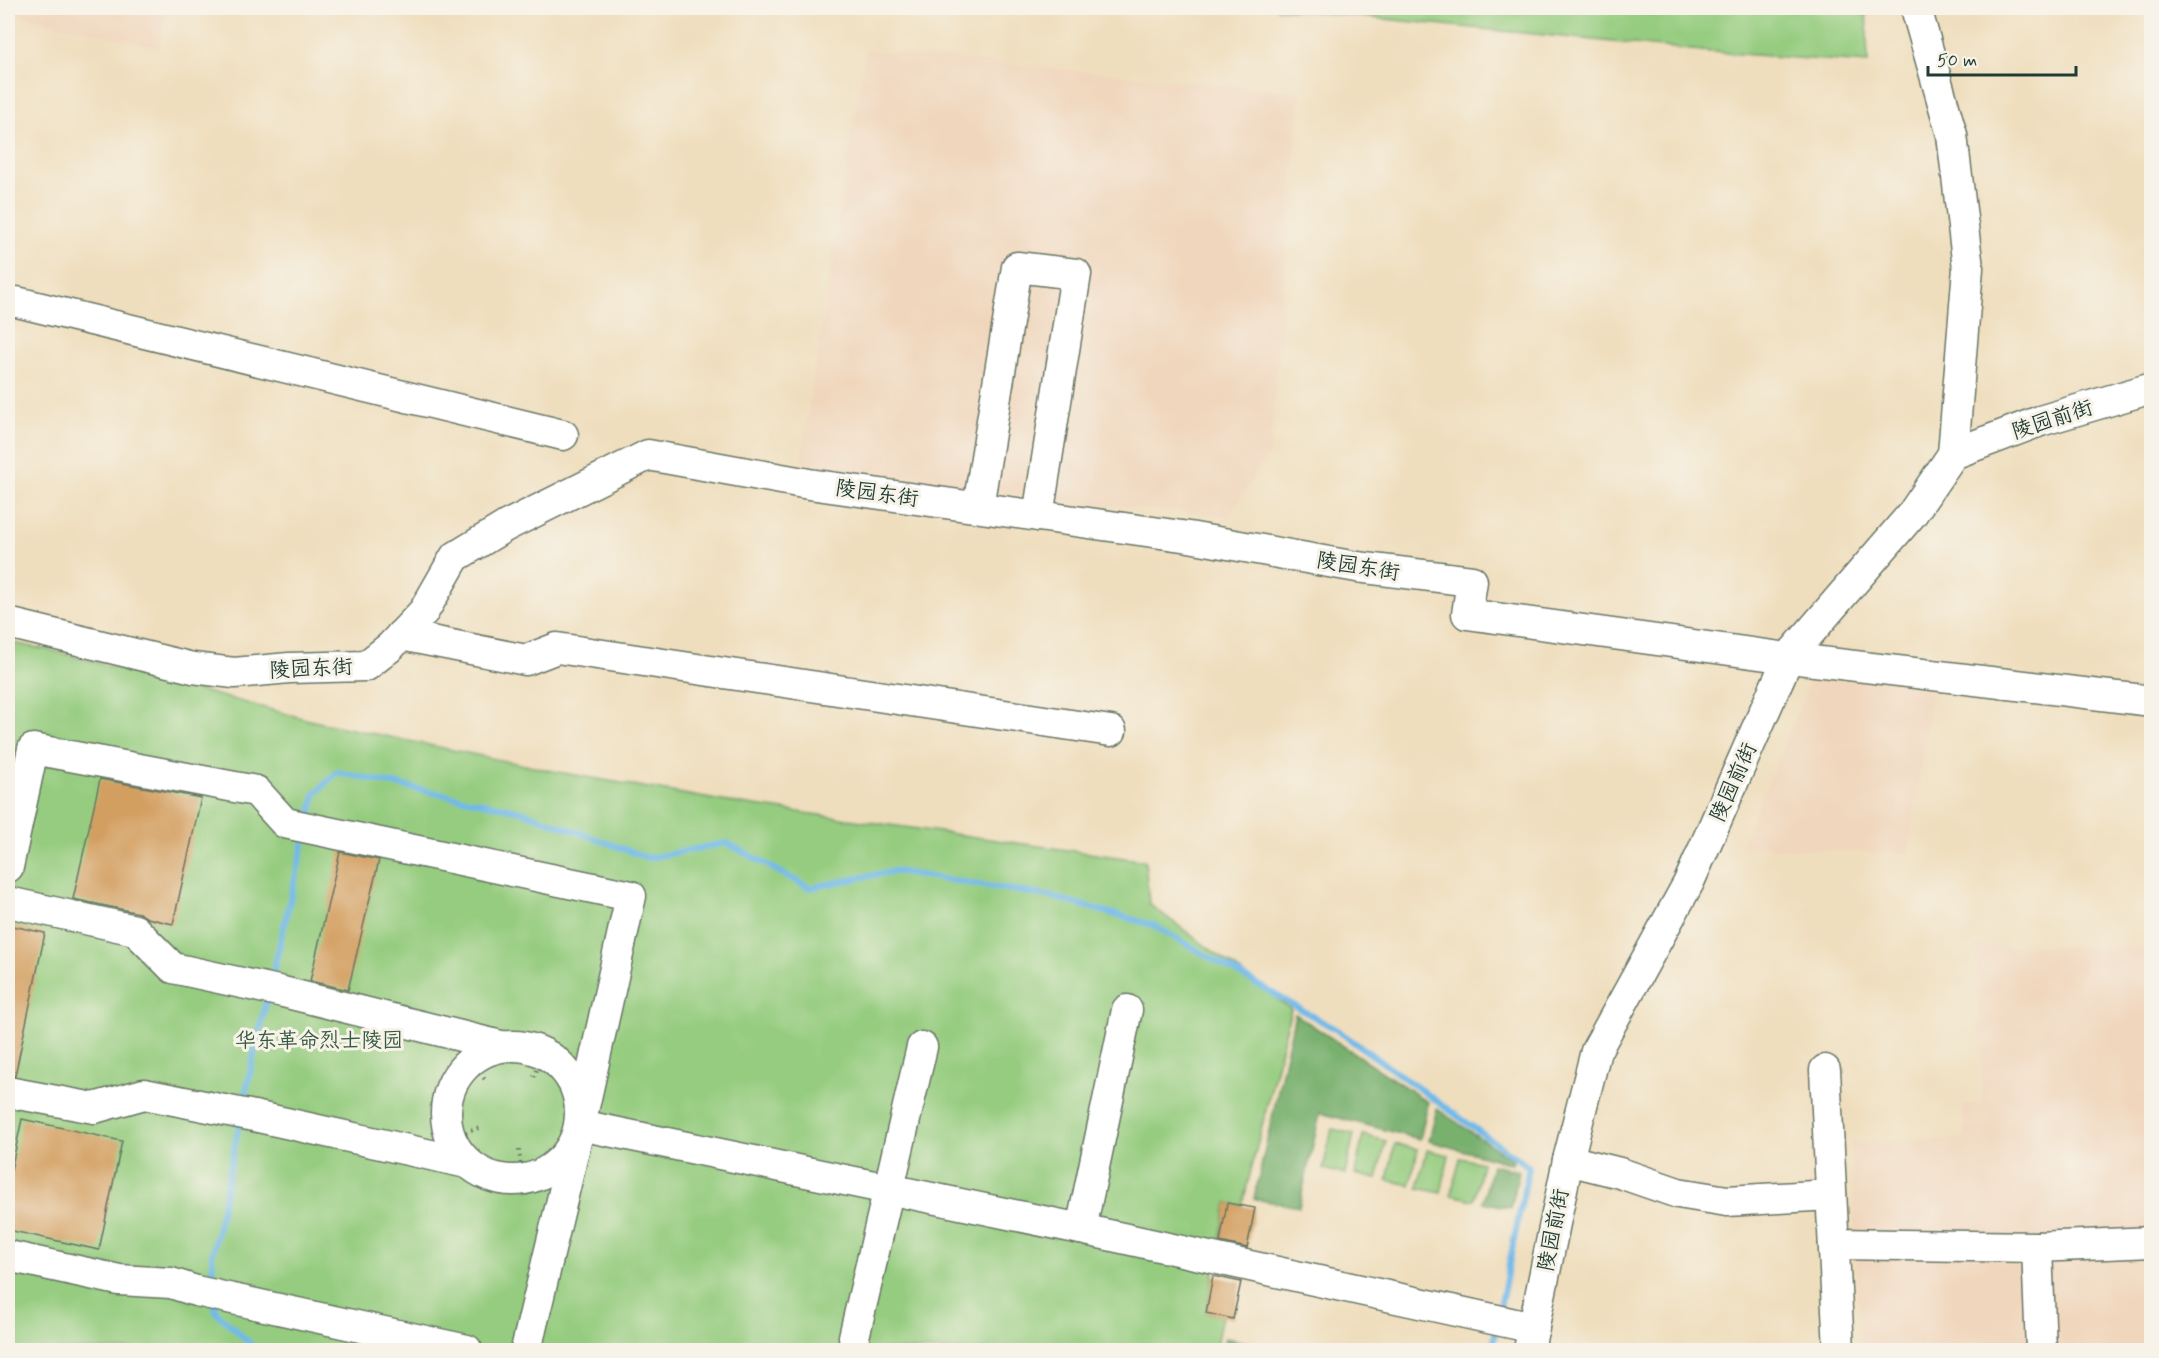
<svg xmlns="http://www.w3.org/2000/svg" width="2159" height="1358" font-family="Mynerve,'LXGW WenKai TC',sans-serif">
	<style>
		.built { fill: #f0d6bc }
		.green { fill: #95cc7f; stroke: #5a845a; stroke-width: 1.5 }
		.forest { fill: #78b06e; stroke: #4c7651; stroke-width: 1.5 }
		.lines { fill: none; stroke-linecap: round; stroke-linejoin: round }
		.stream { stroke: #71b9e9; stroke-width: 6 }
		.building { fill: #d39f61 }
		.minor-casing { stroke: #687564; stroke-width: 33 }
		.path { stroke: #687564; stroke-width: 4; stroke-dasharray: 1.5 4.5; stroke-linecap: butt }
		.minor { stroke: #fff; stroke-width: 30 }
		.labels { text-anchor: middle; stroke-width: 6; stroke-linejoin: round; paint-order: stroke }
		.street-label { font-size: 21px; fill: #1f3d34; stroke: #f7f3e8 }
		.park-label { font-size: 21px; fill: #375a43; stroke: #f7f3e8 }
	</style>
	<rect width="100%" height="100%" fill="#f7f3e8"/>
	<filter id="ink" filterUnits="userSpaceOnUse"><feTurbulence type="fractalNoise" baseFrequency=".0167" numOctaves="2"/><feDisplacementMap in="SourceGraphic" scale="12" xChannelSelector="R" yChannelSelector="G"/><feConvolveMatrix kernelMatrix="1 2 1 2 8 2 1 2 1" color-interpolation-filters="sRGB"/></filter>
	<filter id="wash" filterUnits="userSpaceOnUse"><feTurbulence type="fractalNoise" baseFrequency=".008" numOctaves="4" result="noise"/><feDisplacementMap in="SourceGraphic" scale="24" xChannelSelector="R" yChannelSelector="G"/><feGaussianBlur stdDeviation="1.35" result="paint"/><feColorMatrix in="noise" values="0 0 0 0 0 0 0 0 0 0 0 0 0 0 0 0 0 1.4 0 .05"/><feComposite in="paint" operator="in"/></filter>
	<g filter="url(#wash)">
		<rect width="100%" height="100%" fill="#efdebd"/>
		<g class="built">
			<polygon points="13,8 167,8 159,48 12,14"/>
			<polygon points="865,50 1300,92 1270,452 1229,516 1054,500 800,462"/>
			<polygon points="1814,673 1933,684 1908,854 1741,846"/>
			<polygon points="1976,946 2151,948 2151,1350 1861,1350 1850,1142 1965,1139 1963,1104 1983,1103"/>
		</g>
		<g class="green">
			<polygon points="1275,8 1866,8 1868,63 1712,52"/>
			<polygon points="8,642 54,651 313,721 558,772 734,803 1145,861 1149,904 1291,1009 1242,1206 1227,1203 1206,1313 1222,1316 1215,1350 8,1350"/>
			<polygon points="1332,1129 1354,1134 1345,1174 1323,1169"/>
			<polygon points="1363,1135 1386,1141 1377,1179 1355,1174"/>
			<polygon points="1395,1144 1418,1149 1410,1185 1387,1180"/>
			<polygon points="1427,1150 1449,1155 1441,1193 1418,1188"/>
			<polygon points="1460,1158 1482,1163 1474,1200 1451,1195"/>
		</g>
		<g class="forest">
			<polygon points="1295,1014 1428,1102 1420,1139 1320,1113 1299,1207 1254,1199"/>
			<polygon points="1437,1109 1513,1160 1512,1164 1429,1141"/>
			<polygon points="1492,1165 1519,1171 1511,1208 1483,1202"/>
			<polygon points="1225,1338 1268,1347 1267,1350 1222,1350"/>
		</g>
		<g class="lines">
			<g class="stream">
				<polyline points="309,821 315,794 337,772 521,811 648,858 727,843 809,888 894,871 1049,896 1153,925 1337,1030 1529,1167 1499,1313"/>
				<polyline points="271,981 305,837"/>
				<polyline points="243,1104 267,997"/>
				<polyline points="214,1287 212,1256 240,1120"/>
				<polyline points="215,1303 216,1312 257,1350"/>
				<polyline points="1492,1350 1496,1329"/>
			</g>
		</g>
		<g id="blocks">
			<g class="building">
				<polygon points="100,779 201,798 173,924 147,918 139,913 73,899"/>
				<polygon points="340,852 379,860 348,990 310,981"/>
				<polygon points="8,925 45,933 15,1076 8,1075"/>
				<polygon points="22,1119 122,1141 99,1250 8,1230 8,1184"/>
				<polygon points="1227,1203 1255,1208 1247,1248 1220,1242"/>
				<polygon points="1213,1276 1241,1282 1233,1319 1206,1313"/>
			</g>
		</g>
	</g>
	<g filter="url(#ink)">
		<use href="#blocks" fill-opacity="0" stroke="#687564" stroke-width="1.5"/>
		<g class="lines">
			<g class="minor-casing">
				<g id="minor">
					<polyline points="1916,8 1952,135 1968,268 1953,454"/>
					<polyline points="17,302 563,435"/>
					<polyline points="978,507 1017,267 1076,274 1038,516"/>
					<polyline points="8,623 193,668 234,673 289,668 366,666 390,647 424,611 455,557 506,526 648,455 809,484 1189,537 1357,567 1472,581 1467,614 1788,658 2152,701"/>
					<polyline points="401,635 526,660 557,648 1111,731"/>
					<polyline points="8,867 33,749 256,791 285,823 631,896 580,1125 526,1350"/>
					<polyline points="8,902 135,930 173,968 283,992 501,1046"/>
					<circle cx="513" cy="1113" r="67"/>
					<polyline points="1825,1070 1839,1350"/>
					<polyline points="8,1092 94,1108 144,1094 254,1116 467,1163"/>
					<polyline points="580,1125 1081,1229 1534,1328"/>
					<polyline points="1568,1160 1620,1173 1678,1193 1727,1201 1831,1195"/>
					<polyline points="1081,1229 1127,1010"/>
					<polyline points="1834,1244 2037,1247 2152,1242"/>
					<polyline points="2037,1247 2041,1350"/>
					<polyline points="8,1256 119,1280 171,1283 196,1291 467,1350"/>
					<polyline points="854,1337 922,1047"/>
					<polyline points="1529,1350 1568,1160 1596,1051 1689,882 1788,658 1912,514 1953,454 2040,421 2152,388"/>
				</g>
			</g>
			<g class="path">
				<polyline points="472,1064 487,1082"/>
				<polyline points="534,1077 544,1053"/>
				<polyline points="460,1135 481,1127"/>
				<polyline points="519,1150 523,1181"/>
			</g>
			<use href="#minor" class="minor"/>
		</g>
	</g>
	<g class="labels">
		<g class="street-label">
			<text transform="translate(2052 419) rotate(-18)" y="7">陵园前街</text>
			<text transform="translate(877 493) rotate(8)" y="7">陵园东街</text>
			<text transform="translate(1358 566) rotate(9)" y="7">陵园东街</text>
			<text transform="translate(311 668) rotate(-3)" y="7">陵园东街</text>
			<text transform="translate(1733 782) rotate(-66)" y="7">陵园前街</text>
			<text transform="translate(1553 1230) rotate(-79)" y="7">陵园前街</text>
		</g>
		<g class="park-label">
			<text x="319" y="1047">华东革命烈士陵园</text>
		</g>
	</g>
	<rect width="2159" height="1358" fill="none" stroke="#f7f3e8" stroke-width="30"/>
	<path d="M1928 66v9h148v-9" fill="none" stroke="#1f3d34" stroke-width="3"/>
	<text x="1937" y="66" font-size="18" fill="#1f3d34" stroke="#f7f3e8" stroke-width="4.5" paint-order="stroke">50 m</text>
</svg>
